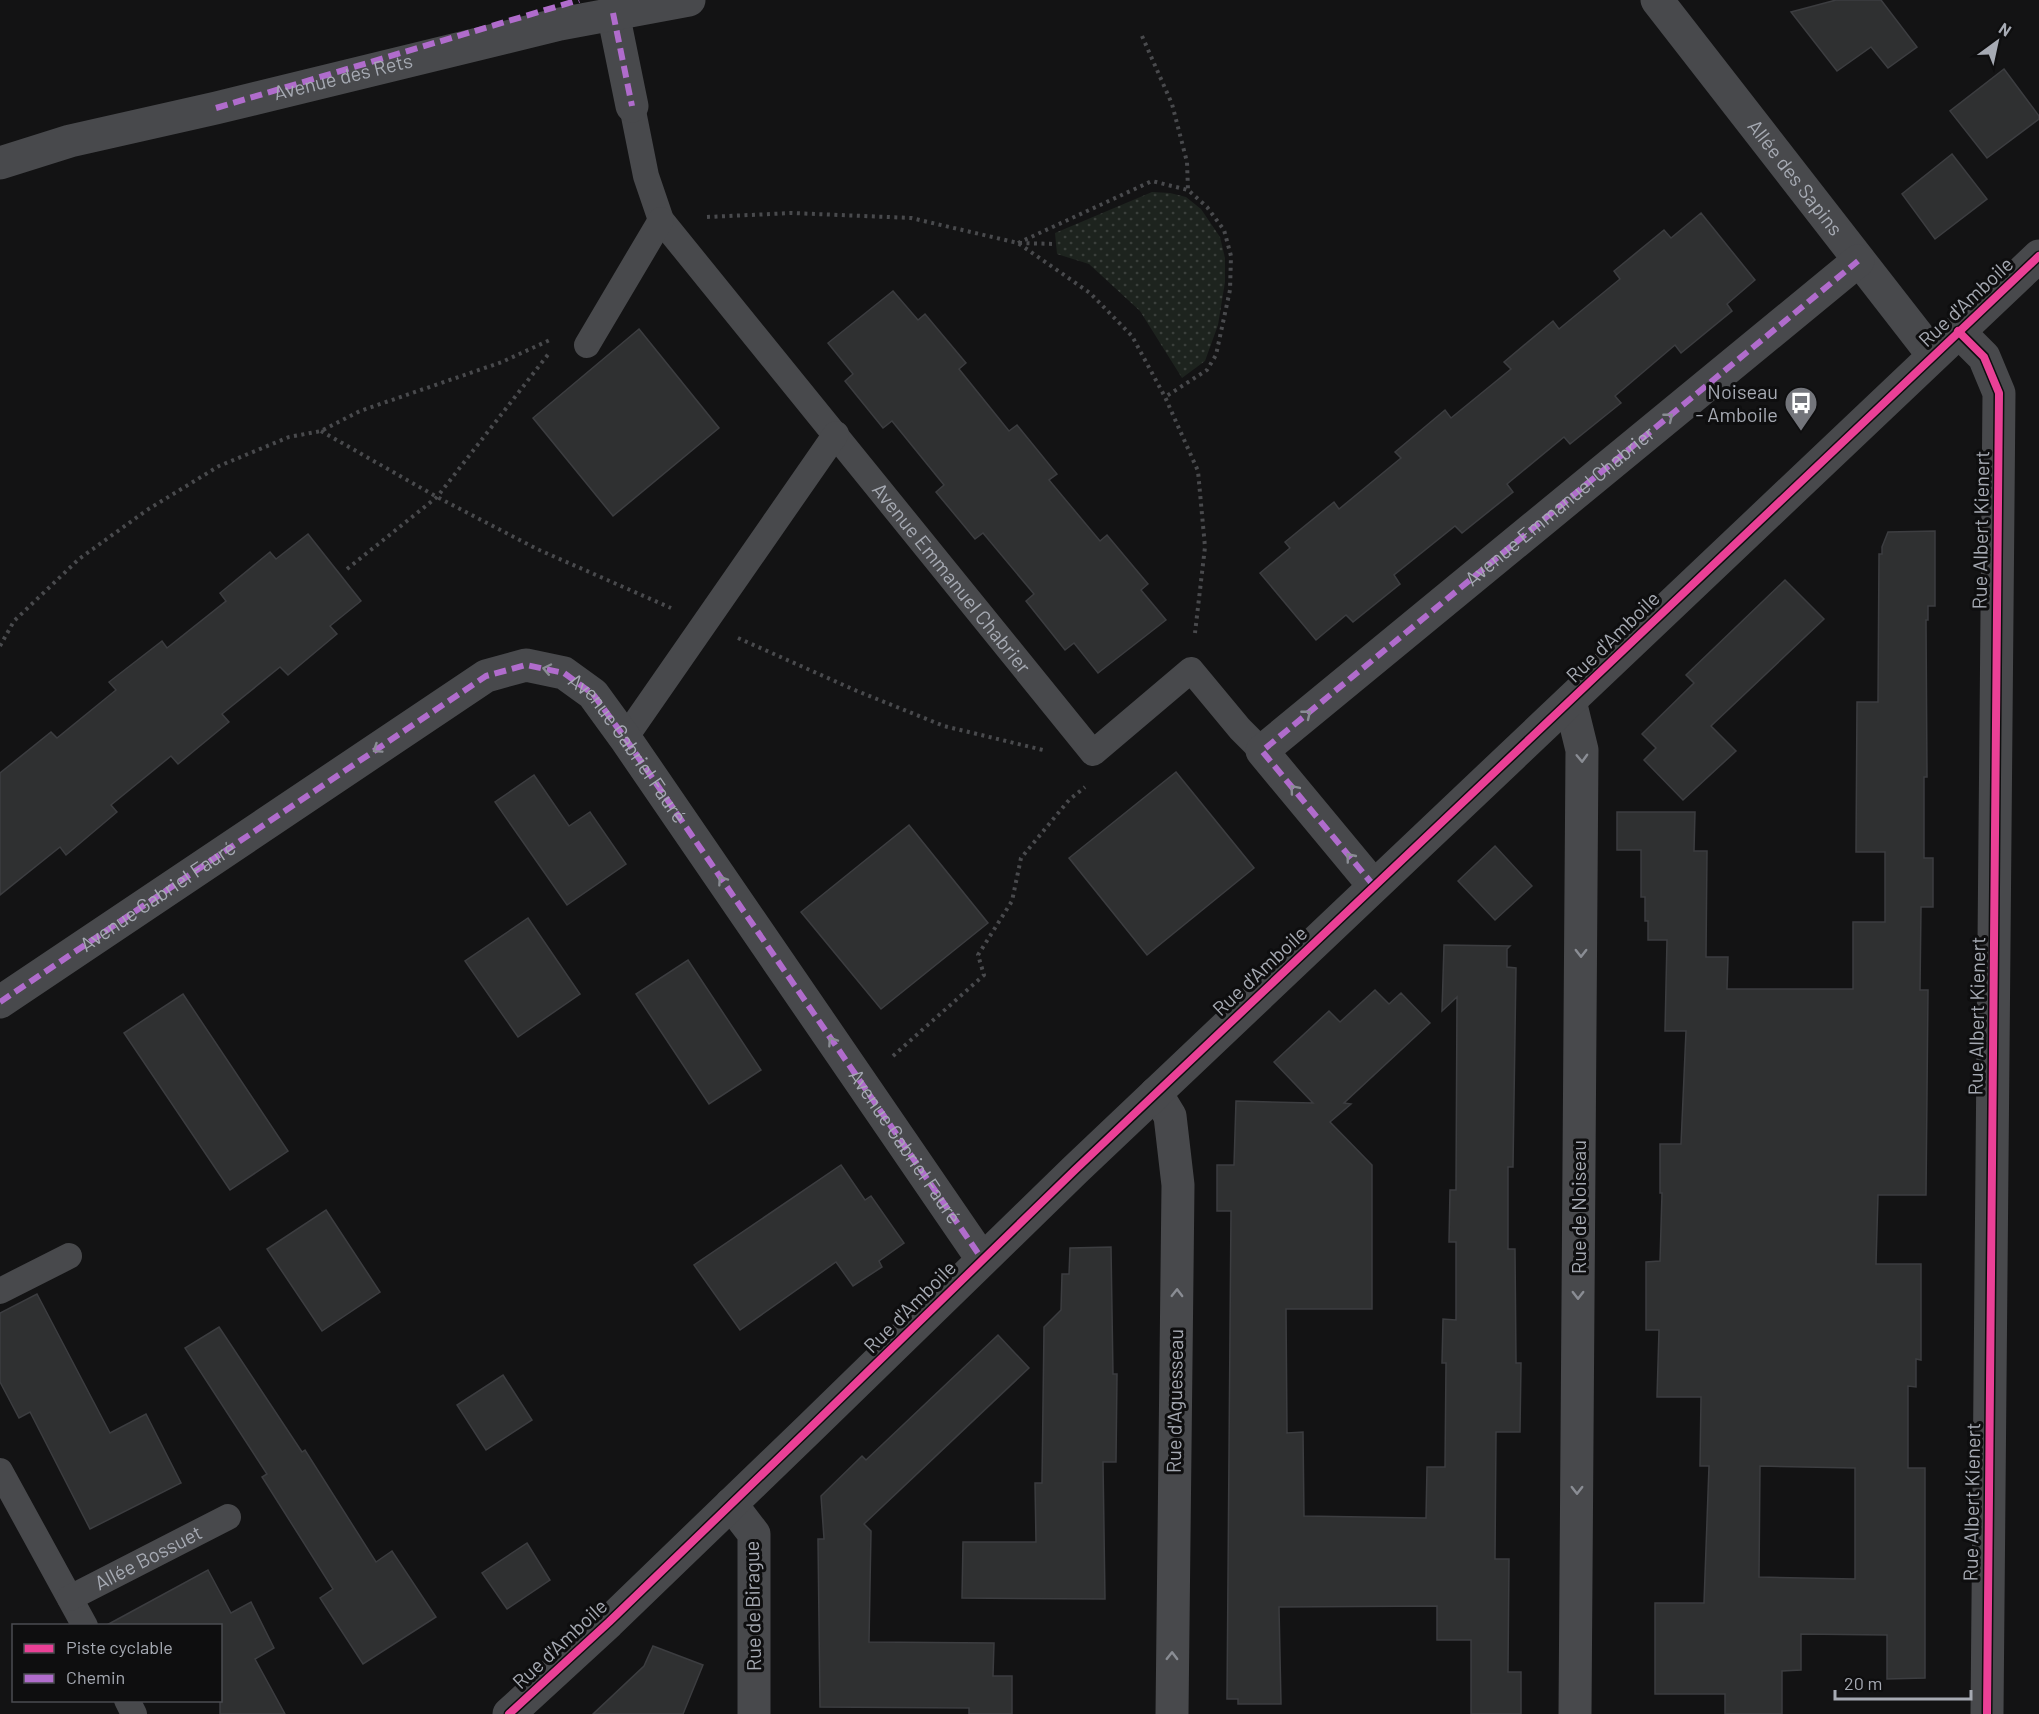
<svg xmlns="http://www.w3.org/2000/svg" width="2039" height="1714" font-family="Barlow,sans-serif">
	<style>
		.grass { fill: url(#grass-dots) }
		.building { fill: #2f3031; stroke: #3c3d40; stroke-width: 1.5; fill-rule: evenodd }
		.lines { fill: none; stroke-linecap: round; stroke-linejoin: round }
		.path { stroke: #494a4d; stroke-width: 4; stroke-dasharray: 3 4.5; stroke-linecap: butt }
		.service { stroke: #48494c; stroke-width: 26 }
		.minor { stroke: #48494c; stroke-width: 33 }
		.tertiary { stroke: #48494c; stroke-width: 33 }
		.quiet { stroke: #b06ccc; stroke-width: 6; stroke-dasharray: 12 6; stroke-linecap: butt }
		.cycleway-casing { stroke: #0e0e0f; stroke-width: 11 }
		.cycleway { stroke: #ea4096; stroke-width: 8 }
		.oneway { stroke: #8a8d94 }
		.labels { text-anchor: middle; stroke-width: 6; stroke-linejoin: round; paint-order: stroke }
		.street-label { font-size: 20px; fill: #a6aab3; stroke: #0e0e0f }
		.poi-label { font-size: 20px; fill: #a6aab3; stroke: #0e0e0f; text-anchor: end }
	</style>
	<defs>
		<pattern id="grass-dots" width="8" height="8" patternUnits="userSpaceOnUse" patternTransform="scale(1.5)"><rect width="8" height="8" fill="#1d231e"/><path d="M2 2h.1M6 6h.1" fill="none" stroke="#3b403c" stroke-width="1.8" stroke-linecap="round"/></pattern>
	</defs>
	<rect width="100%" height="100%" fill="#131314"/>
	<polygon class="grass" points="1152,192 1170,193 1186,197 1201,209 1220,237 1225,258 1225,282 1218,325 1205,361 1182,378 1140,311 1089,264 1057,254 1055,233"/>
	<g class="building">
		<polygon points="1836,0 1881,0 1917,47 1888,68 1871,47 1837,71 1791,12"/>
		<polygon points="2004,69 2039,116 2039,119 1987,158 1950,111"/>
		<polygon points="1952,154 1987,199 1935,239 1902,194"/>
		<polygon points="1701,213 1755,280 1727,304 1732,311 1681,353 1675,345 1615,396 1621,403 1570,444 1564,437 1507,484 1513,492 1462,533 1455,526 1394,575 1400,584 1353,622 1346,615 1316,640 1260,573 1290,548 1285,542 1334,502 1339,509 1401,458 1395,452 1445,410 1451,418 1511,369 1504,362 1553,321 1559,329 1620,279 1614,271 1664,230 1671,238"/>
		<polygon points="893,291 918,320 925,314 966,363 959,369 1009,431 1017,425 1057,474 1049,480 1100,541 1107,535 1148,584 1141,590 1166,620 1098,673 1074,643 1065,650 1026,601 1034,594 983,533 975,539 936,492 944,485 892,421 883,428 845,381 853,374 828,343"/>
		<polygon points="639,329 719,428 613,516 533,418"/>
		<path d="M 1935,531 L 1935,606 L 1928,606 L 1928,620 L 1926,620 L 1927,777 L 1924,777 L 1924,858 L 1933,858 L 1933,907 L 1921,907 L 1920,990 L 1928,990 L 1926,1195 L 1878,1195 L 1876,1264 L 1921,1264 L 1921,1360 L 1916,1359 L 1916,1387 L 1908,1386 L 1908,1468 L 1925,1468 L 1925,1678 L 1887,1679 L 1887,1635 L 1801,1634 L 1801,1670 L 1782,1671 L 1782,1714 L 1725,1714 L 1725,1694 L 1655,1694 L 1655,1603 L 1704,1603 L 1709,1466 L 1700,1466 L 1701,1397 L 1657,1397 L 1659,1330 L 1646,1330 L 1646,1262 L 1660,1261 L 1662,1193 L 1660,1193 L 1660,1144 L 1681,1144 L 1686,1031 L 1665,1031 L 1667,940 L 1648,940 L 1648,921 L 1645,921 L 1645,897 L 1641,897 L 1641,850 L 1617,850 L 1617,812 L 1695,812 L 1694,851 L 1707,851 L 1706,957 L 1728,957 L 1727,989 L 1853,989 L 1853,922 L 1885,922 L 1885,852 L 1856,852 L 1857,702 L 1878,702 L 1879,554 L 1882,554 L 1882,547 L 1888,532 ZM 1760,1466 L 1855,1468 L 1855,1579 L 1759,1577 Z"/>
		<polygon points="308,534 361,601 330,626 337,634 288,675 280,667 222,714 229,722 178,764 171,756 111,805 117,812 66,855 60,847 0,895 0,773 51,732 57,738 116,690 109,682 162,641 167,648 226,601 220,593 270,552 276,559"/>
		<polygon points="1785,580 1824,619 1711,726 1736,751 1683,800 1644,760 1656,748 1642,734 1694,683 1686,675"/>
		<polygon points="1176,772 1254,868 1147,955 1069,858"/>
		<polygon points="534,775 569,826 590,812 626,864 567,905 495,802"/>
		<polygon points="909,825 988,923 881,1009 801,912"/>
		<polygon points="1495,846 1532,886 1495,920 1458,881"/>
		<polygon points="528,918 580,994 518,1037 465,961"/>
		<polygon points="1444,945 1510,946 1507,949 1507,967 1516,968 1513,1167 1508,1167 1508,1249 1515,1249 1516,1363 1521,1363 1520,1432 1496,1432 1495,1559 1509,1559 1508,1672 1521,1672 1521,1714 1471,1714 1471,1640 1437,1640 1437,1606 1279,1607 1281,1704 1238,1704 1238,1699 1227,1699 1231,1211 1217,1211 1217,1165 1234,1165 1236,1101 1313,1103 1274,1062 1329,1011 1340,1022 1375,990 1389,1004 1401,993 1430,1023 1344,1103 1351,1104 1330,1122 1372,1165 1372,1309 1286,1309 1287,1433 1303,1432 1304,1516 1426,1518 1427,1467 1445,1467 1446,1363 1442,1363 1443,1319 1456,1320 1456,1242 1449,1242 1450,1190 1456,1190 1457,997 1442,1011"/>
		<polygon points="688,960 761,1070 709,1104 636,994"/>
		<polygon points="183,994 288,1151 230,1190 124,1033"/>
		<polygon points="841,1165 865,1200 871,1196 904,1243 879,1261 882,1267 853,1286 836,1262 740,1330 694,1265"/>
		<polygon points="326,1210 380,1292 322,1331 267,1249"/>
		<polygon points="1111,1247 1113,1374 1117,1374 1116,1462 1103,1462 1105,1599 962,1598 963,1542 1036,1542 1035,1483 1042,1483 1044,1327 1061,1310 1062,1274 1069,1274 1070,1248"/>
		<polygon points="37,1294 110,1433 146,1414 181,1483 90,1529 30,1412 19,1418 0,1382 0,1313"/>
		<polygon points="219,1327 302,1452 305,1450 376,1562 392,1551 436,1617 363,1664 320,1598 333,1589 262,1477 267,1474 185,1348"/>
		<polygon points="998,1335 1029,1368 864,1524 871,1531 869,1642 994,1643 993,1676 1012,1676 1012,1714 969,1714 969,1708 820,1707 818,1539 824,1539 821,1496 862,1456 866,1460"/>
		<polygon points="503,1375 532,1420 486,1450 457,1405"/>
		<polygon points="527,1543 550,1580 507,1609 482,1573"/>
		<polygon points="208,1570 231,1613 251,1602 274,1648 255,1659 285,1714 220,1714 220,1626 105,1626"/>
		<polygon points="653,1646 703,1665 683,1714 593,1714 644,1666"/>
	</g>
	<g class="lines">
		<g class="path">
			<polyline points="1142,36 1172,104 1187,162 1188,190"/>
			<polyline points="707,217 792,213 911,218 1018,243 1090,293 1132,336 1165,397 1198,471 1205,547 1195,633"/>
			<polyline points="1018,243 1152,181 1188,190 1207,207 1224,230 1231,256 1230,290 1216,355 1207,370 1165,397"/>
			<polyline points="1019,243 1056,244"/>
			<polyline points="321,431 437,497 537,549 671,608"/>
			<polyline points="347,569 437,497 550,352"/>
			<polyline points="738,638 857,691 944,726 1043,750"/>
			<polyline points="0,646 14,621 79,559 147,510 219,466 289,437 321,431 360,411 502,362 552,339"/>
			<polyline points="893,1056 984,975 978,955 1012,901 1021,858 1069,800 1085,787"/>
		</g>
		<g class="service">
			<path id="s1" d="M 632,106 L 646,176 L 661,220 L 1093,753 L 1191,670 L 1240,729 L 1262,751"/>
			<polyline points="587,345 661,220"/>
			<polyline points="625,738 836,434"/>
			<polyline points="0,1291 69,1256"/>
			<polyline points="0,1471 85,1626"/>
			<path id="s2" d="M 70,1598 L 228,1517"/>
			<polyline points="127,1700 134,1714"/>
		</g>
		<g class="minor">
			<path id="s3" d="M 1657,0 L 1933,355"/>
			<polyline points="613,13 632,106"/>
			<path id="s4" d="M 0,163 L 70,141 L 216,108 L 560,24 L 689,0"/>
			<polyline points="1958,331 1984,357 1999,393 1987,1714"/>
			<polyline points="1570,701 1582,750 1575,1714"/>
			<path id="s5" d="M 1374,886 L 1262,751 L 1858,261"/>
			<path id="s6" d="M 0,1002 L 486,676 L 526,665 L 564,673 L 593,694 L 625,738 L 982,1259"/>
			<polyline points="1156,1093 1170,1116 1178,1185 1172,1714"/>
			<polyline points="731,1504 754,1534 754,1714"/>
		</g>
		<polyline class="tertiary" points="509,1714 609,1622 809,1429 1075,1170 2039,256"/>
		<g class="quiet">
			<polyline points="613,13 632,106"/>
			<polyline points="216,108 579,0"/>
			<polyline points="1374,886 1262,751 1858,261"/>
			<polyline points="0,1002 486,676 526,665 564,673 593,694 625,738 982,1259"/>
		</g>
		<g class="cycleway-casing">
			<g id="cycleway">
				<polyline points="1958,331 1984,357 1999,393 1987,1714"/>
				<polyline points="509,1714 609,1622 809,1429 1075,1170 2039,256"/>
			</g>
		</g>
		<use href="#cycleway" class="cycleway"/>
	</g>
	<defs><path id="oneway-chevron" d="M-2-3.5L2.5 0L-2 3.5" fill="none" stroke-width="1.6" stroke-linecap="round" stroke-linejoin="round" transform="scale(1.5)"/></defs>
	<g class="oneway">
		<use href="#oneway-chevron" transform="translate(1669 417) rotate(-39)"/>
		<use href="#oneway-chevron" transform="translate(547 669) rotate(-168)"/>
		<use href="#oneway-chevron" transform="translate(1307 714) rotate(-39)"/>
		<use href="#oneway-chevron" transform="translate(377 749) rotate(146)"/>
		<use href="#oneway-chevron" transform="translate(1582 758) rotate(88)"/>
		<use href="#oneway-chevron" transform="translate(1294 789) rotate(-130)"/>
		<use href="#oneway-chevron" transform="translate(1350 857) rotate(-129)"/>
		<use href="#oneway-chevron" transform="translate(722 880) rotate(-124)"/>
		<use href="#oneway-chevron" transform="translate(1581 953) rotate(90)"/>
		<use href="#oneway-chevron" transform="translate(832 1041) rotate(-124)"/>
		<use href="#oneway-chevron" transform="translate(1177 1293) rotate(-89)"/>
		<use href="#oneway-chevron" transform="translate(1578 1295) rotate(90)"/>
		<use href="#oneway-chevron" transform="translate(1577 1490) rotate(90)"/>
		<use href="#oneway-chevron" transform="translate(1172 1656) rotate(-89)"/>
	</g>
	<defs>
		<g id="bus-pin" transform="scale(1.725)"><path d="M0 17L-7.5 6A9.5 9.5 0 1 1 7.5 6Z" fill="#73757b" stroke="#0e0e0f"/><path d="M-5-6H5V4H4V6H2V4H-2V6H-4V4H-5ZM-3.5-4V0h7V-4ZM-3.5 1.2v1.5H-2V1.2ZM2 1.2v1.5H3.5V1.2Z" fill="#fff"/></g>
	</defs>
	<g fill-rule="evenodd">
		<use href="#bus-pin" x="1801" y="403"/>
	</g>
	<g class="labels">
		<g class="street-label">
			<text dy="7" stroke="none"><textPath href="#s4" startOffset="354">Avenue des Rets</textPath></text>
			<text dy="7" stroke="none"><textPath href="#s3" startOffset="225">Allée des Sapins</textPath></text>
			<text transform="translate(1966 302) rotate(-43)" y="7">Rue d'Amboile</text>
			<text dy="7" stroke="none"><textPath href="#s5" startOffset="561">Avenue Emmanuel Chabrier</textPath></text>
			<text transform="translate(1981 530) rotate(-89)" y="7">Rue Albert Kienert</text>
			<text dy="7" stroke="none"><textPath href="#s1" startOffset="579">Avenue Emmanuel Chabrier</textPath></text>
			<text transform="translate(1613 637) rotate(-44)" y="7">Rue d'Amboile</text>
			<text dy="7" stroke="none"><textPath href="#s6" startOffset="765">Avenue Gabriel Fauré</textPath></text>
			<text dy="7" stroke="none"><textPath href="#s6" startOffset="190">Avenue Gabriel Fauré</textPath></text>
			<text transform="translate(1260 971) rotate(-43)" y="7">Rue d'Amboile</text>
			<text transform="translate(1977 1016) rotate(-89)" y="7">Rue Albert Kienert</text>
			<text dy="7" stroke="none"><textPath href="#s6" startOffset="1251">Avenue Gabriel Fauré</textPath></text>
			<text transform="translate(1579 1207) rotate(-90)" y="7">Rue de Noiseau</text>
			<text transform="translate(910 1307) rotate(-45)" y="7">Rue d'Amboile</text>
			<text transform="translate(1175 1401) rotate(-89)" y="7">Rue d'Aguesseau</text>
			<text transform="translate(1972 1502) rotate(-89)" y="7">Rue Albert Kienert</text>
			<text dy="7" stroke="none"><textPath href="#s2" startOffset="88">Allée Bossuet</textPath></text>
			<text transform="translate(753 1606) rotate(-91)" y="7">Rue de Birague</text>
			<text transform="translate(560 1644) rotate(-43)" y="7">Rue d'Amboile</text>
		</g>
		<g class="poi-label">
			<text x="1778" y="399">Noiseau<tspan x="1778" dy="23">- Amboile</tspan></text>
		</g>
	</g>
	<rect x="12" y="1624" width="210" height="78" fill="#0e0e0f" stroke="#4b4c51" stroke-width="1.5"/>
	<rect x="24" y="1644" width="30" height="9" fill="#ea4096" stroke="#4b4c51" stroke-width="1.5"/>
	<text x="66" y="1654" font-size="18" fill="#a6aab3">Piste cyclable</text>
	<rect x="24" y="1674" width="30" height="9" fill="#b06ccc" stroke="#4b4c51" stroke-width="1.5"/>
	<text x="66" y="1684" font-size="18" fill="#a6aab3">Chemin</text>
	<g transform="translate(1997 42) rotate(33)" stroke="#0e0e0f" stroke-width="4.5" paint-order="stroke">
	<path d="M0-4.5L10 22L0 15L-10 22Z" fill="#a6aab3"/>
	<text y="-9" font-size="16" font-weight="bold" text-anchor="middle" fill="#a6aab3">N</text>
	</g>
	<path d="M1835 1690v9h136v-9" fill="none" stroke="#a6aab3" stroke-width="3"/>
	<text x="1844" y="1690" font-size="18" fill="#a6aab3" stroke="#0e0e0f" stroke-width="4.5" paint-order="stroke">20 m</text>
</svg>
